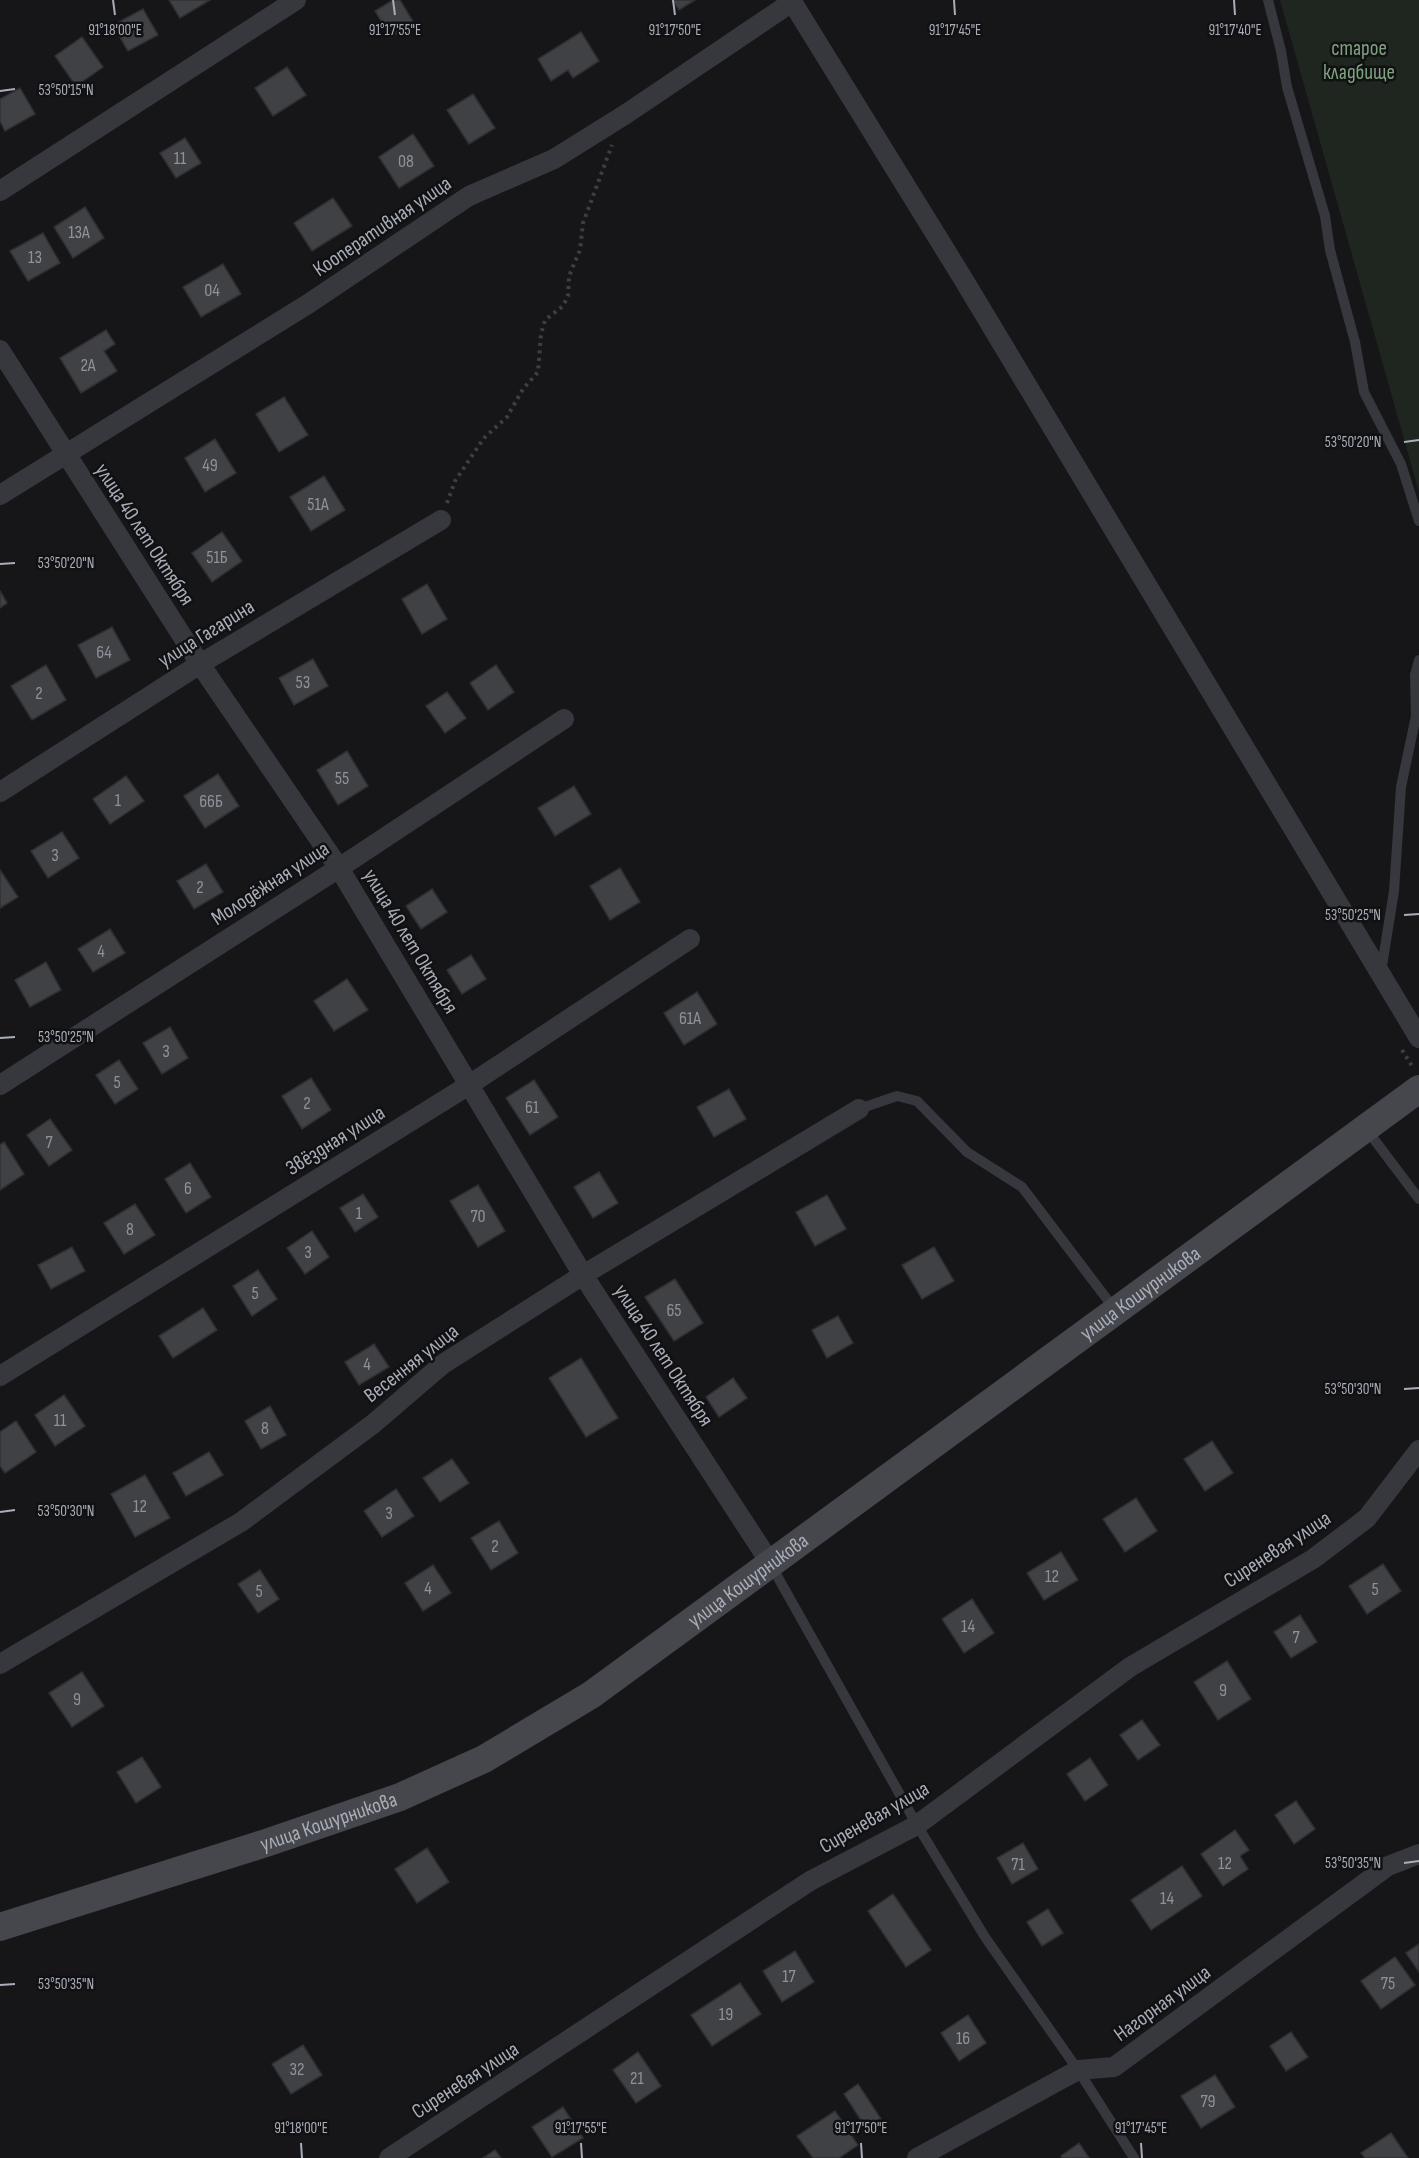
<svg xmlns="http://www.w3.org/2000/svg" width="1419" height="2158" font-family="'Sofia Sans Condensed',sans-serif">
	<style>
		.green { fill: #1e261f }
		.building { fill: #404145; stroke: #303034; stroke-width: 1.5 }
		.lines { fill: none; stroke-linecap: round; stroke-linejoin: round }
		.path { stroke: #3d3f44; stroke-width: 4; stroke-dasharray: 3 4.5; stroke-linecap: butt }
		.lane { stroke: #37383d; stroke-width: 10 }
		.street { stroke: #37383d; stroke-width: 20 }
		.secondary { stroke: #45474d; stroke-width: 28 }
		.ticks { fill: none; stroke: #a8adb8; stroke-width: 2 }
		.labels { text-anchor: middle; stroke-width: 5; stroke-linejoin: round; paint-order: stroke }
		.number-label { font-size: 18px; fill: #8e929b }
		.park-label { font-size: 21px; fill: #7fa381; stroke: #111113 }
		.street-label { font-size: 21px; fill: #a8adb8; stroke: #111113 }
		.ticks-label { font-size: 15px; text-anchor: middle; fill: #a8adb8; stroke: #111113; stroke-width: 5; stroke-linejoin: round; paint-order: stroke }
	</style>
	<rect width="100%" height="100%" fill="#161618"/>
	<polygon class="green" points="1280,0 1419,0 1419,492"/>
	<g class="building">
		<polygon points="169,0 210,0 180,18"/>
		<polygon points="393,0 400,0 414,23 391,37 375,11"/>
		<polygon points="672,0 695,0 679,10"/>
		<polygon points="143,9 158,35 128,51 113,25"/>
		<polygon points="581,32 599,61 573,78 568,70 551,81 538,59"/>
		<polygon points="82,37 103,67 76,86 55,56"/>
		<polygon points="287,67 306,95 273,116 255,88"/>
		<polygon points="20,88 35,114 5,131 0,121 0,99"/>
		<polygon points="473,94 495,128 469,144 447,110"/>
		<polygon points="413,134 434,166 399,188 379,157"/>
		<polygon points="185,138 201,163 176,178 160,153"/>
		<polygon points="333,198 352,226 312,251 294,223"/>
		<polygon points="85,207 104,238 73,258 54,227"/>
		<polygon points="43,233 60,263 28,281 10,251"/>
		<polygon points="223,264 241,294 201,317 183,287"/>
		<polygon points="106,330 115,344 104,351 117,371 81,393 60,358"/>
		<polygon points="284,397 308,435 279,452 256,414"/>
		<polygon points="215,439 236,473 205,492 185,458"/>
		<polygon points="324,476 345,510 311,531 290,497"/>
		<polygon points="222,532 242,561 212,582 192,553"/>
		<polygon points="427,584 447,619 422,634 402,599"/>
		<polygon points="0,591 7,603 0,608"/>
		<polygon points="112,627 130,660 96,678 78,645"/>
		<polygon points="313,659 328,686 294,705 279,678"/>
		<polygon points="46,665 66,700 32,720 11,686"/>
		<polygon points="496,665 514,692 488,710 470,683"/>
		<polygon points="447,692 466,718 445,733 426,706"/>
		<polygon points="347,751 368,786 338,805 317,770"/>
		<polygon points="218,774 239,806 205,828 184,796"/>
		<polygon points="126,776 144,801 110,824 93,799"/>
		<polygon points="574,786 591,814 555,836 538,808"/>
		<polygon points="62,832 79,858 48,878 31,851"/>
		<polygon points="206,864 223,892 194,909 177,881"/>
		<polygon points="620,868 640,902 610,920 590,886"/>
		<polygon points="0,870 18,897 0,908"/>
		<polygon points="432,889 447,912 421,929 406,906"/>
		<polygon points="110,929 125,953 93,972 78,949"/>
		<polygon points="471,955 486,979 462,994 447,970"/>
		<polygon points="46,962 61,990 30,1007 15,980"/>
		<polygon points="347,979 368,1010 334,1031 314,1001"/>
		<polygon points="697,992 717,1024 684,1045 664,1013"/>
		<polygon points="170,1027 188,1058 162,1074 143,1043"/>
		<polygon points="119,1060 138,1089 115,1104 96,1075"/>
		<polygon points="311,1078 331,1110 302,1129 282,1096"/>
		<polygon points="534,1080 558,1117 530,1135 506,1098"/>
		<polygon points="729,1089 746,1119 714,1137 697,1107"/>
		<polygon points="50,1119 72,1150 49,1166 27,1135"/>
		<polygon points="4,1142 24,1174 0,1190 0,1145"/>
		<polygon points="190,1163 211,1197 186,1213 165,1179"/>
		<polygon points="599,1172 618,1203 593,1218 574,1187"/>
		<polygon points="478,1185 505,1231 478,1247 450,1201"/>
		<polygon points="363,1194 378,1217 355,1232 340,1208"/>
		<polygon points="827,1195 846,1229 815,1246 796,1212"/>
		<polygon points="135,1204 155,1235 124,1254 104,1223"/>
		<polygon points="312,1231 329,1257 305,1274 287,1248"/>
		<polygon points="72,1247 85,1271 51,1289 38,1265"/>
		<polygon points="934,1247 954,1281 922,1299 902,1265"/>
		<polygon points="258,1270 277,1299 252,1316 233,1286"/>
		<polygon points="675,1279 703,1323 674,1341 645,1297"/>
		<polygon points="203,1308 217,1330 173,1358 159,1336"/>
		<polygon points="838,1316 853,1343 827,1358 812,1330"/>
		<polygon points="374,1344 389,1367 359,1385 345,1362"/>
		<polygon points="581,1358 618,1418 586,1437 549,1378"/>
		<polygon points="733,1378 747,1398 719,1417 706,1397"/>
		<polygon points="64,1395 85,1426 55,1446 35,1415"/>
		<polygon points="270,1406 286,1435 261,1449 245,1421"/>
		<polygon points="16,1421 36,1452 5,1473 0,1466 0,1432"/>
		<polygon points="1212,1441 1233,1473 1205,1491 1184,1459"/>
		<polygon points="209,1452 223,1475 186,1496 173,1473"/>
		<polygon points="452,1459 469,1483 440,1502 423,1478"/>
		<polygon points="145,1475 170,1518 135,1537 111,1494"/>
		<polygon points="396,1489 414,1516 382,1537 364,1511"/>
		<polygon points="1136,1498 1157,1531 1125,1552 1103,1519"/>
		<polygon points="499,1521 518,1553 491,1570 471,1538"/>
		<polygon points="1061,1552 1078,1580 1044,1600 1027,1573"/>
		<polygon points="1383,1564 1401,1591 1367,1614 1349,1586"/>
		<polygon points="433,1565 451,1593 423,1611 405,1583"/>
		<polygon points="260,1570 279,1599 258,1613 238,1584"/>
		<polygon points="972,1599 994,1633 964,1653 942,1619"/>
		<polygon points="1300,1615 1317,1642 1291,1658 1274,1632"/>
		<polygon points="1227,1661 1251,1699 1218,1720 1194,1682"/>
		<polygon points="82,1672 104,1706 72,1727 49,1693"/>
		<polygon points="1142,1720 1160,1745 1138,1760 1120,1735"/>
		<polygon points="142,1757 161,1787 136,1803 117,1772"/>
		<polygon points="1090,1758 1108,1785 1085,1801 1067,1774"/>
		<polygon points="1296,1801 1315,1829 1294,1844 1275,1815"/>
		<polygon points="1235,1830 1249,1850 1240,1856 1248,1869 1223,1886 1201,1854"/>
		<polygon points="1023,1843 1038,1869 1012,1884 997,1858"/>
		<polygon points="427,1848 449,1882 417,1903 395,1869"/>
		<polygon points="1182,1866 1202,1896 1151,1930 1131,1900"/>
		<polygon points="893,1894 931,1950 906,1967 868,1911"/>
		<polygon points="1048,1909 1063,1933 1042,1946 1027,1922"/>
		<polygon points="1419,1944 1419,1972 1406,1953"/>
		<polygon points="795,1951 814,1982 782,2002 763,1971"/>
		<polygon points="1395,1957 1415,1985 1381,2009 1361,1981"/>
		<polygon points="740,1983 761,2014 712,2046 691,2015"/>
		<polygon points="968,2015 986,2043 959,2061 941,2033"/>
		<polygon points="1291,2032 1308,2057 1286,2071 1270,2046"/>
		<polygon points="303,2045 322,2075 291,2094 272,2064"/>
		<polygon points="638,2052 661,2086 636,2103 613,2070"/>
		<polygon points="1215,2075 1235,2107 1201,2128 1181,2096"/>
		<polygon points="858,2084 881,2119 866,2128 844,2094"/>
		<polygon points="563,2107 583,2138 552,2157 532,2127"/>
		<polygon points="835,2111 858,2145 839,2158 813,2158 797,2136"/>
		<polygon points="1391,2133 1408,2158 1365,2158 1361,2153"/>
		<polygon points="1079,2143 1089,2158 1062,2158 1061,2156"/>
		<polygon points="495,2150 501,2158 483,2158"/>
	</g>
	<g class="lines">
		<g class="path">
			<polyline points="447,503 455,481 484,438 507,417 523,389 538,372 541,334 545,320 563,306 568,296 569,276 580,250 583,223 612,145"/>
			<polyline points="1402,1050 1412,1066"/>
		</g>
		<g class="lane">
			<polyline points="1268,0 1281,51 1287,87 1325,216 1330,250 1355,342 1364,392 1401,464 1419,521"/>
			<polyline points="1381,972 1394,891 1401,787 1416,716 1415,675 1419,660"/>
			<polyline points="859,1109 897,1096 917,1101 967,1152 1022,1187 1116,1311"/>
			<polyline points="1367,1130 1419,1199"/>
			<polyline points="771,1565 917,1825 985,1937 1078,2070 1134,2158"/>
		</g>
		<g class="street">
			<polyline points="791,0 962,277 1419,1038"/>
			<polyline points="0,191 296,0"/>
			<polyline points="0,350 200,664 339,868 583,1275 771,1564"/>
			<polyline points="0,495 308,304 469,196 554,159 626,114 792,2"/>
			<polyline points="0,792 200,664 441,520"/>
			<polyline points="0,1085 339,868 564,719"/>
			<polyline points="0,1376 469,1085 690,939"/>
			<polyline points="0,1664 241,1522 373,1424 443,1364 583,1275 859,1109"/>
			<polyline points="389,2158 810,1881 917,1825 1130,1667 1313,1559 1367,1518 1419,1450"/>
			<polyline points="917,2158 1078,2070 1114,2067 1388,1866 1419,1854"/>
		</g>
		<path class="secondary" id="s1" d="M 0,1927 L 266,1843 L 400,1797 L 484,1759 L 591,1695 L 1419,1089"/>
	</g>
	<path class="ticks" d="M 113,0 L 115,15M 393,0 L 395,15M 673,0 L 675,15M 954,0 L 955,15M 1234,0 L 1235,15M 0,91 L 15,89M 1404,442 L 1419,440M 0,564 L 15,563M 1404,915 L 1419,914M 0,1038 L 15,1037M 1404,1389 L 1419,1388M 0,1512 L 15,1510M 1404,1863 L 1419,1861M 0,1985 L 15,1984M 301,2143 L 302,2158M 581,2143 L 582,2158M 861,2143 L 862,2158M 1141,2143 L 1142,2158"/>
	<g class="labels">
		<g class="number-label">
			<text x="180" y="164">11</text>
			<text x="406" y="167">08</text>
			<text x="79" y="238">13А</text>
			<text x="35" y="263">13</text>
			<text x="212" y="296">04</text>
			<text x="88" y="371">2А</text>
			<text x="210" y="471">49</text>
			<text x="318" y="510">51А</text>
			<text x="217" y="563">51Б</text>
			<text x="104" y="658">64</text>
			<text x="303" y="688">53</text>
			<text x="39" y="699">2</text>
			<text x="342" y="784">55</text>
			<text x="118" y="806">1</text>
			<text x="211" y="807">66Б</text>
			<text x="55" y="861">3</text>
			<text x="200" y="893">2</text>
			<text x="101" y="957">4</text>
			<text x="690" y="1024">61А</text>
			<text x="166" y="1057">3</text>
			<text x="117" y="1088">5</text>
			<text x="307" y="1109">2</text>
			<text x="532" y="1113">61</text>
			<text x="49" y="1148">7</text>
			<text x="188" y="1194">6</text>
			<text x="359" y="1219">1</text>
			<text x="478" y="1222">70</text>
			<text x="130" y="1235">8</text>
			<text x="308" y="1258">3</text>
			<text x="255" y="1299">5</text>
			<text x="674" y="1316">65</text>
			<text x="367" y="1370">4</text>
			<text x="60" y="1426">11</text>
			<text x="265" y="1434">8</text>
			<text x="140" y="1512">12</text>
			<text x="389" y="1519">3</text>
			<text x="495" y="1552">2</text>
			<text x="1052" y="1582">12</text>
			<text x="428" y="1594">4</text>
			<text x="1375" y="1595">5</text>
			<text x="259" y="1597">5</text>
			<text x="968" y="1632">14</text>
			<text x="1296" y="1643">7</text>
			<text x="1223" y="1696">9</text>
			<text x="77" y="1705">9</text>
			<text x="1225" y="1869">12</text>
			<text x="1018" y="1870">71</text>
			<text x="1167" y="1904">14</text>
			<text x="789" y="1982">17</text>
			<text x="1388" y="1989">75</text>
			<text x="726" y="2020">19</text>
			<text x="963" y="2044">16</text>
			<text x="297" y="2075">32</text>
			<text x="637" y="2084">21</text>
			<text x="1208" y="2107">79</text>
		</g>
		<g class="park-label">
			<text x="1359" y="55">старое<tspan x="1359" dy="24">кладбище</tspan></text>
		</g>
		<g class="street-label">
			<text transform="translate(382 226) rotate(-34)" y="7">Кооперативная улица</text>
			<text transform="translate(145 534) rotate(57)" y="7">улица 40 лет Октября</text>
			<text transform="translate(206 633) rotate(-32)" y="7">улица Гагарина</text>
			<text transform="translate(270 883) rotate(-33)" y="7">Молодёжная улица</text>
			<text transform="translate(411 941) rotate(59)" y="7">улица 40 лет Октября</text>
			<text transform="translate(335 1140) rotate(-32)" y="7">Звёздная улица</text>
			<text dy="7" stroke="none"><textPath href="#s1" startOffset="1318">улица Кошурникова</textPath></text>
			<text transform="translate(664 1355) rotate(57)" y="7">улица 40 лет Октября</text>
			<text transform="translate(411 1363) rotate(-38)" y="7">Весенняя улица</text>
			<text transform="translate(1277 1549) rotate(-33)" y="7">Сиреневая улица</text>
			<text dy="7" stroke="none"><textPath href="#s1" startOffset="832">улица Кошурникова</textPath></text>
			<text transform="translate(874 1817) rotate(-30)" y="7">Сиреневая улица</text>
			<text dy="7" stroke="none"><textPath href="#s1" startOffset="345">улица Кошурникова</textPath></text>
			<text transform="translate(1162 2003) rotate(-36)" y="7">Нагорная улица</text>
			<text transform="translate(465 2080) rotate(-33)" y="7">Сиреневая улица</text>
		</g>
	</g>
	<g class="ticks-label">
		<text x="115" y="35">91°18'00"E</text>
		<text x="395" y="35">91°17'55"E</text>
		<text x="675" y="35">91°17'50"E</text>
		<text x="955" y="35">91°17'45"E</text>
		<text x="1235" y="35">91°17'40"E</text>
		<text x="66" y="95">53°50'15"N</text>
		<text x="1353" y="447">53°50'20"N</text>
		<text x="66" y="568">53°50'20"N</text>
		<text x="1353" y="920">53°50'25"N</text>
		<text x="66" y="1042">53°50'25"N</text>
		<text x="1353" y="1394">53°50'30"N</text>
		<text x="66" y="1516">53°50'30"N</text>
		<text x="1353" y="1868">53°50'35"N</text>
		<text x="66" y="1989">53°50'35"N</text>
		<text x="301" y="2133">91°18'00"E</text>
		<text x="581" y="2133">91°17'55"E</text>
		<text x="861" y="2133">91°17'50"E</text>
		<text x="1141" y="2133">91°17'45"E</text>
	</g>
</svg>
